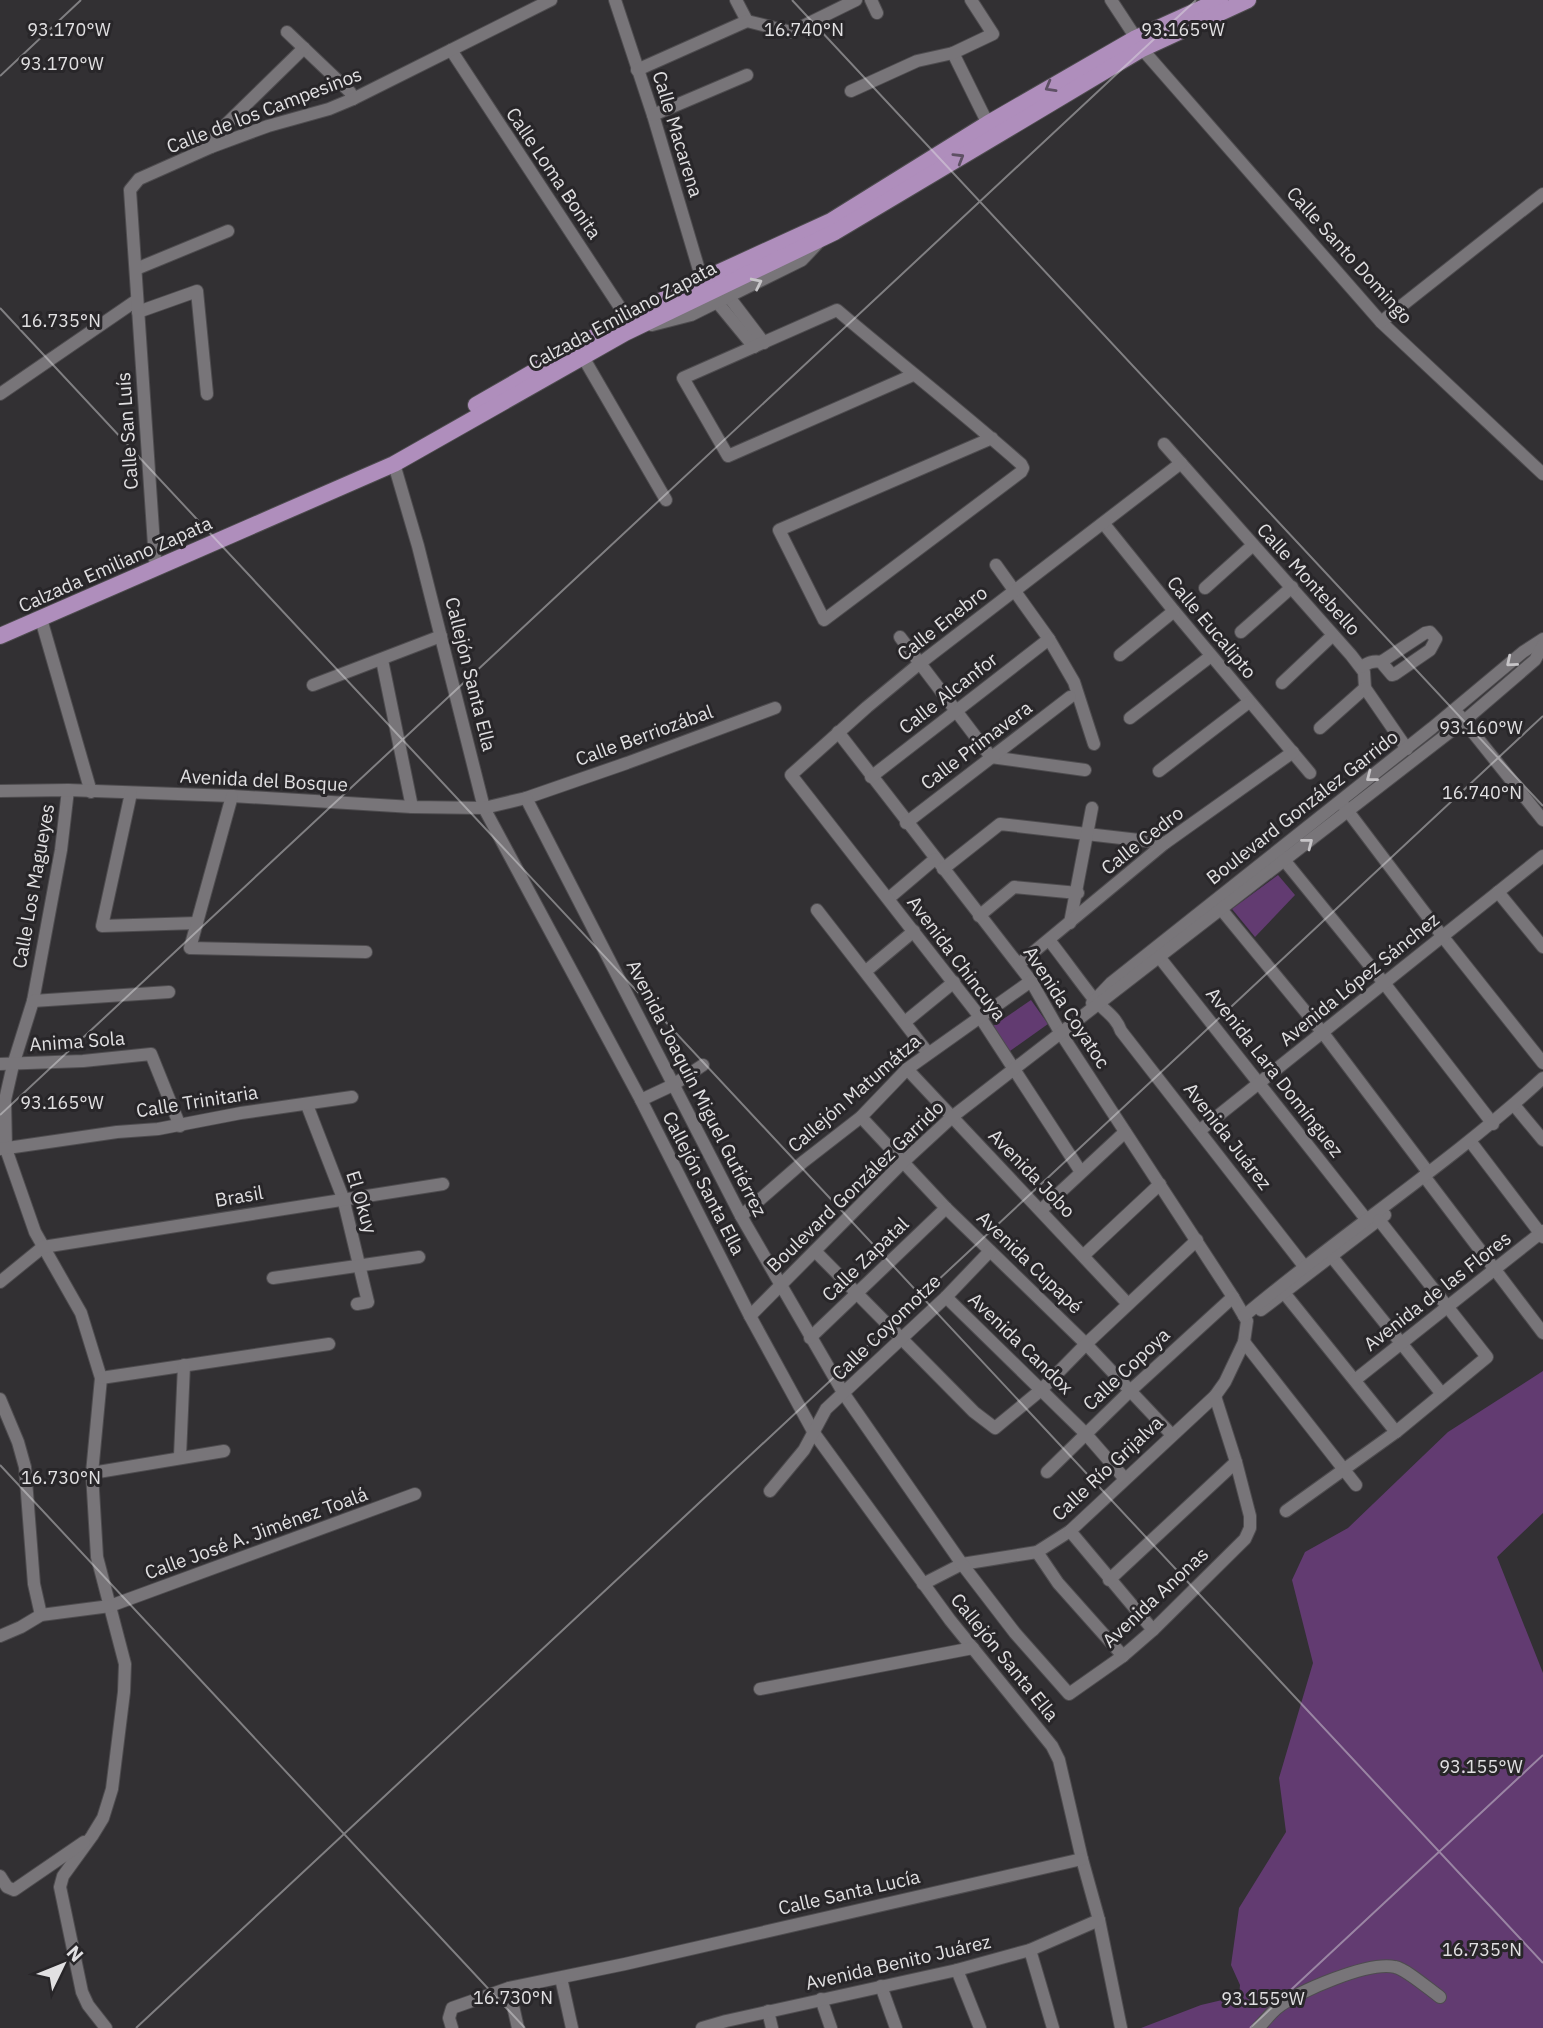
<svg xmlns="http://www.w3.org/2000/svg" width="1543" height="2028" font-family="'IBM Plex Sans',sans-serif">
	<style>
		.green { fill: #623b71 }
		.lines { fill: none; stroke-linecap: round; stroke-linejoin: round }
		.minor-casing { stroke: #4e4c4f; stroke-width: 14 }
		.major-casing { stroke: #4e4c4f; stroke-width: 18 }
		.minor { stroke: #787579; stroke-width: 12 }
		.major { stroke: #af8ebc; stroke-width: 16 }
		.oneway { stroke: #5e5064 }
		.oneway2 { stroke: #c7c5c8 }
		.ticks { fill: none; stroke: #e1e0e2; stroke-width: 2; stroke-opacity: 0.45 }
		.labels { text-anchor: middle; stroke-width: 6; stroke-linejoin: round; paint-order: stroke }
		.street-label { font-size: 19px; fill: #e1e0e2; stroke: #282629 }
		.ticks-label { font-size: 18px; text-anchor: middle; fill: #e1e0e2; stroke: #282629; stroke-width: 6; stroke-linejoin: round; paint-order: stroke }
	</style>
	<rect width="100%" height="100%" fill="#323033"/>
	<g class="green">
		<polygon points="1278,875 1295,895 1255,937 1232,909"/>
		<polygon points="1031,1000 1048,1024 1010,1051 993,1026"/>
		<polygon points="1543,1371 1543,1513 1497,1557 1543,1673 1543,2028 1141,2028 1201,2005 1239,1996 1240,1985 1231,1965 1239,1908 1286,1832 1279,1778 1313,1663 1292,1580 1305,1552 1348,1528 1448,1432"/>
	</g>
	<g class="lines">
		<g class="minor-casing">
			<g id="minor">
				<polyline points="615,0 653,115 702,280"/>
				<polyline points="736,0 747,21"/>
				<polyline points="871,0 877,13"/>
				<polyline points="1111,0 1136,38"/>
				<polyline points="287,32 350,92 353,99"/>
				<polyline points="1142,49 1381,322 1543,474"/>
				<polyline points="451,50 627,318"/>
				<polyline points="953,53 991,130"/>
				<polyline points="637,70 747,21 791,32 856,0"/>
				<polyline points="851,91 917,61 953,53 993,34 971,0"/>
				<polyline points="653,115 747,75"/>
				<polyline points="211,147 215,135 304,48"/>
				<polyline points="136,269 228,231"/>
				<polyline points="729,297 764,343"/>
				<polyline points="717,302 754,347"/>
				<polyline points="138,312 197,291 207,394"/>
				<polyline points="1381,322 1543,194"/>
				<polyline points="652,325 691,315 802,260 819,242"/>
				<polyline points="583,357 666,500"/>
				<path d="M 913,375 L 728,456 L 683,378 L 837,310 C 898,362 961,411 1021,464 L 1023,468 L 1021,472 L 824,620 L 779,530 L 992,438"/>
				<polyline points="0,394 137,300"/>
				<polyline points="1164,444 1351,655 1364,672 1365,688 1407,749"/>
				<polyline points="394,464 418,546 484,808 641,1100 750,1316 814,1433 950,1620 1052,1746 1059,1760 1082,1859 1099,1920 1121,2028"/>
				<polyline points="1104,524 1174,611 1310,773"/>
				<polyline points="155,560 130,190 139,179 211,147 268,126 329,109 353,99 551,0"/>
				<polyline points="996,565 1049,639 1074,682 1094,744"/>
				<polyline points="1205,588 1253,545"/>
				<polyline points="41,619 91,792"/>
				<polyline points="1241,632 1292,587"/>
				<polyline points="900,637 991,757 1085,770"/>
				<polyline points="1120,655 1174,611"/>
				<polyline points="382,660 412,807"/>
				<path d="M 1361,667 C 1368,663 1373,660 1381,662 L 1425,633 L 1430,632 L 1436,639 L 1430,650 L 1395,674 L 1392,675 L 1381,662"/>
				<polyline points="1282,683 1333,635"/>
				<polyline points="313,685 441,636"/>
				<polyline points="1459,715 1543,820"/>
				<polyline points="1130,718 1211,656"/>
				<polyline points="1320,728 1365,688"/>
				<polyline points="838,732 1031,981 1060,1032 1233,1297 1247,1321 1244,1342 1225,1382 1215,1396 1070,1531 1037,1552 962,1564 923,1584"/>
				<polyline points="1159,771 1249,702"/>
				<polyline points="871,777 1049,639"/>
				<polyline points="68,790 61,850 33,1001 13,1065 5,1100 6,1149 35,1232 81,1313 101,1378 92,1473 97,1557 125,1664 124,1692 112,1789 103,1818 92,1836 63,1876 60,1887 82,1992 88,2005 106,2028"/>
				<polyline points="0,791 68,790 232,796 412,807 484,808 526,798 627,763 775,708"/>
				<polyline points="131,793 102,926 197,923"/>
				<polyline points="232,796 190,948 366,952"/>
				<polyline points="526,798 741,1216 844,1394 962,1564 1015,1633 1069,1694 1123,1656 1153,1630 1245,1539 1250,1528 1250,1516 1236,1462 1215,1396"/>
				<polyline points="1344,806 1443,937 1543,1063"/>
				<polyline points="906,823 1070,697"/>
				<polyline points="1280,855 1384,983 1493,1124"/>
				<polyline points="943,869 1000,824 1165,843"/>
				<polyline points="1498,892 1543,947"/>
				<polyline points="889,898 935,859"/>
				<polyline points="1216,903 1323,1033 1428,1172"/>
				<polyline points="817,910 928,1053"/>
				<polyline points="979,916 1014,887 1078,893"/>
				<polyline points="1070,923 1092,808"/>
				<path d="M 1049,940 C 1064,959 1078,979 1093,998 C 1103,1010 1116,1016 1121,1031 L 1304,1266"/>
				<polyline points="1156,953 1366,1219"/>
				<polyline points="1019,964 1165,843 1293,752"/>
				<polyline points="866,971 914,931"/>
				<polyline points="33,1001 169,992"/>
				<polyline points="1092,1003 1111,983 1432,728 1523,652 1543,639"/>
				<polyline points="905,1022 954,982"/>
				<polyline points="0,1064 83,1061 151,1054 180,1126"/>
				<polyline points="907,1069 1128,1304"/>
				<polyline points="641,1100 673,1085 703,1065"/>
				<polyline points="307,1105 343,1198 368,1302 357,1304"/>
				<polyline points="1514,1105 1543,1140"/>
				<polyline points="861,1117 946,1208 1086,1344 1172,1435"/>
				<polyline points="1199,1131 1543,856"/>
				<polyline points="1470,1141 1543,1237"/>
				<polyline points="0,1149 117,1132 158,1129 241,1113 352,1097"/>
				<polyline points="1081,1172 980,1017 791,775 867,707 919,664 1181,463"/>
				<polyline points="1424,1176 1543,1333"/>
				<polyline points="1041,1210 1125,1132"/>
				<polyline points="741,1216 803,1162 861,1117 907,1069 1031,981"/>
				<polyline points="815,1251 974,1412 995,1428 1041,1390 1086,1344 1197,1240"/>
				<polyline points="1084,1255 1160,1184"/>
				<polyline points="1332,1257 1442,1394"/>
				<polyline points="273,1278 419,1257"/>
				<polyline points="0,1282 43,1247 443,1184"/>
				<polyline points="1285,1294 1396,1432"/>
				<polyline points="946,1297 1085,1433 1125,1479"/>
				<polyline points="1261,1310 1385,1215"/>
				<polyline points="750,1316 902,1163 952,1117 1464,721 1535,660 1543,645"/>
				<path d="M 1244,1316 C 1341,1234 1449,1164 1543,1078"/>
				<polyline points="810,1338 946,1208"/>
				<polyline points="1244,1342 1356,1485"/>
				<polyline points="101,1378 329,1344"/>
				<polyline points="1355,1380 1543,1231"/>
				<polyline points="0,1399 18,1442 25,1467 34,1584 41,1615"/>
				<polyline points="180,1456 184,1365"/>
				<polyline points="1047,1472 1130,1391 1233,1297"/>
				<polyline points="92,1473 224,1451"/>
				<polyline points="770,1491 804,1450 826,1409 946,1297 990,1251"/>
				<polyline points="1286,1511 1396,1432 1487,1357 1379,1220"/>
				<polyline points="1070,1531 1153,1630"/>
				<polyline points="1037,1552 1058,1583 1123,1656"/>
				<polyline points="1109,1580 1236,1462"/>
				<polyline points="0,1636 21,1627 41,1615 110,1606 415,1494"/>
				<polyline points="760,1689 973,1648"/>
				<polyline points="0,1876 7,1887 14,1890 84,1842"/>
				<polyline points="1030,1950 1053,2028"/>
				<polyline points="957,1970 980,2028"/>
				<polyline points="561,1978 572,2028"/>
				<polyline points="881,1986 896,2028"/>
				<polyline points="509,1988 518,2028"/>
				<polyline points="821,1999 831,2028"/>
				<polyline points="768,2011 772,2028"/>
				<polyline points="452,2028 449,2018 452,2008 509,1988 625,1964 1082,1859"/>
				<polyline points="702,2028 726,2021 957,1970 1030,1950 1099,1920"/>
				<path d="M 1258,2028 C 1265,2021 1270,2014 1277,2008 C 1298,1991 1369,1961 1395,1967 C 1406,1969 1430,1990 1440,1997"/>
			</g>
		</g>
		<g class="major-casing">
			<g id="major">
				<polyline points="476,405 627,318 702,280 831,221 987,124 1136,38 1220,0"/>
				<polyline points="0,636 394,464 625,333 835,232 1142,49 1248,0"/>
			</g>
		</g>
		<use href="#minor" class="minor"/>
		<use href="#major" class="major"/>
	</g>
	<defs><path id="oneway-chevron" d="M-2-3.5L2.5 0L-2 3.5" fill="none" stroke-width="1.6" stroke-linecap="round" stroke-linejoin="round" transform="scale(1.75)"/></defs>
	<g class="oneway">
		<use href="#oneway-chevron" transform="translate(1050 87) rotate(150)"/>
		<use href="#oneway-chevron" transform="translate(959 158) rotate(-31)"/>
	</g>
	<g class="oneway2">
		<use href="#oneway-chevron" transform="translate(757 283) rotate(-26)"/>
		<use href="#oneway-chevron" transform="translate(1511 662) rotate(140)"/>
		<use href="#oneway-chevron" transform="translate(1371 777) rotate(142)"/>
		<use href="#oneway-chevron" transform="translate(1308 843) rotate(-38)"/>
	</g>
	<path class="ticks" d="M 792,0 L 1543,806M 0,76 L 81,0M 0,308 L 1543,1963M 0,1115 L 1196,0M 0,1465 L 525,2028M 136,2028 L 1543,716M 1250,2028 L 1543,1755"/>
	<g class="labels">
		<g class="street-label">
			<text transform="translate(264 110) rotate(-21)" y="7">Calle de los Campesinos</text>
			<text transform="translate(678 134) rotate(73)" y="7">Calle Macarena</text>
			<text transform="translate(554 173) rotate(56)" y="7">Calle Loma Bonita</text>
			<text transform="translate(1350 255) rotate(48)" y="7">Calle Santo Domingo</text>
			<text transform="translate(622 315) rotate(-28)" y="7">Calzada Emiliano Zapata</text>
			<text transform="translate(127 431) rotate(-94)" y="7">Calle San Luís</text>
			<text transform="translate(115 564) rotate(-24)" y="7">Calzada Emiliano Zapata</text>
			<text transform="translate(1309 579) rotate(48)" y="7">Calle Montebello</text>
			<text transform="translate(942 623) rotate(-38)" y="7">Calle Enebro</text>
			<text transform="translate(1212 627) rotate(50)" y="7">Calle Eucalipto</text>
			<text transform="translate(471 674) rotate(76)" y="7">Callejón Santa Ella</text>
			<text transform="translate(948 693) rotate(-38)" y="7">Calle Alcanfor</text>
			<text transform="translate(644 735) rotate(-20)" y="7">Calle Berriozábal</text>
			<text transform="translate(976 745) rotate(-37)" y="7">Calle Primavera</text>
			<text transform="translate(264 780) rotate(3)" y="7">Avenida del Bosque</text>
			<text transform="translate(1302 807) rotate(-38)" y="7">Boulevard González Garrido</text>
			<text transform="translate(1142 840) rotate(-38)" y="7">Calle Cedro</text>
			<text transform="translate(33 886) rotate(-80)" y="7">Calle Los Magueyes</text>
			<text transform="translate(957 958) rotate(53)" y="7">Avenida Chincuya</text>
			<text transform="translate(1359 979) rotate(-39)" y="7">Avenida López Sánchez</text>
			<text transform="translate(1067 1007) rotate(57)" y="7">Avenida Coyatoc</text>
			<text transform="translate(77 1041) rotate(-4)" y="7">Anima Sola</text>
			<text transform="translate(1275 1072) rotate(52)" y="7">Avenida Lara Domínguez</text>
			<text transform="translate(697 1088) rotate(63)" y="7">Avenida Joaquín Miguel Gutiérrez</text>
			<text transform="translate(854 1093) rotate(-41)" y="7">Callejón Matumátza</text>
			<text transform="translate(197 1101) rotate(-9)" y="7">Calle Trinitaria</text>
			<text transform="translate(1228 1136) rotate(52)" y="7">Avenida Juárez</text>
			<text transform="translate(1032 1173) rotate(46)" y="7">Avenida Jobo</text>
			<text transform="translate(704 1183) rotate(63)" y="7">Callejón Santa Ella</text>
			<text transform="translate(855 1186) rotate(-44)" y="7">Boulevard González Garrido</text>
			<text transform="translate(239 1196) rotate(-10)" y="7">Brasil</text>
			<text transform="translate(362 1202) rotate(73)" y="7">El Okuy</text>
			<text transform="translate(865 1259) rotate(-44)" y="7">Calle Zapatal</text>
			<text transform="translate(1030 1262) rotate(44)" y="7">Avenida Cupapé</text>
			<text transform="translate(1437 1291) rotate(-38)" y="7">Avenida de las Flores</text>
			<text transform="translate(886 1327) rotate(-44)" y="7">Calle Coyomotze</text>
			<text transform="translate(1021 1343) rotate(44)" y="7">Avenida Candox</text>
			<text transform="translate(1126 1369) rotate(-43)" y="7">Calle Copoya</text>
			<text transform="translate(1107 1468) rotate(-43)" y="7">Calle Río Grijalva</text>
			<text transform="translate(256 1533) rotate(-20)" y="7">Calle José A. Jiménez Toalá</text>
			<text transform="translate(1155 1597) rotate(-43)" y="7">Avenida Anonas</text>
			<text transform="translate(1005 1657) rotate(51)" y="7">Callejón Santa Ella</text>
			<text transform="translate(849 1892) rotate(-13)" y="7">Calle Santa Lucía</text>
			<text transform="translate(898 1962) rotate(-13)" y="7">Avenida Benito Juárez</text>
		</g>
	</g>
	<g class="ticks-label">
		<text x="69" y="36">93.170°W</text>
		<text x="1183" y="36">93.165°W</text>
		<text x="804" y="36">16.740°N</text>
		<text x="62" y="70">93.170°W</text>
		<text x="61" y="327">16.735°N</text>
		<text x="1481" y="734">93.160°W</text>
		<text x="1482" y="799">16.740°N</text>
		<text x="62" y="1109">93.165°W</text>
		<text x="61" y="1484">16.730°N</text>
		<text x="1481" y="1773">93.155°W</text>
		<text x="1482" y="1956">16.735°N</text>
		<text x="513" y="2004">16.730°N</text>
		<text x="1263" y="2005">93.155°W</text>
	</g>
	<g transform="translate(63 1965) rotate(47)" stroke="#282629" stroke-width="5" paint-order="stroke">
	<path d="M0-5L12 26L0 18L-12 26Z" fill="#e1e0e2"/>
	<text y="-10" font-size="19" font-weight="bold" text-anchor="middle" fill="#e1e0e2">N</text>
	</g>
</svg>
